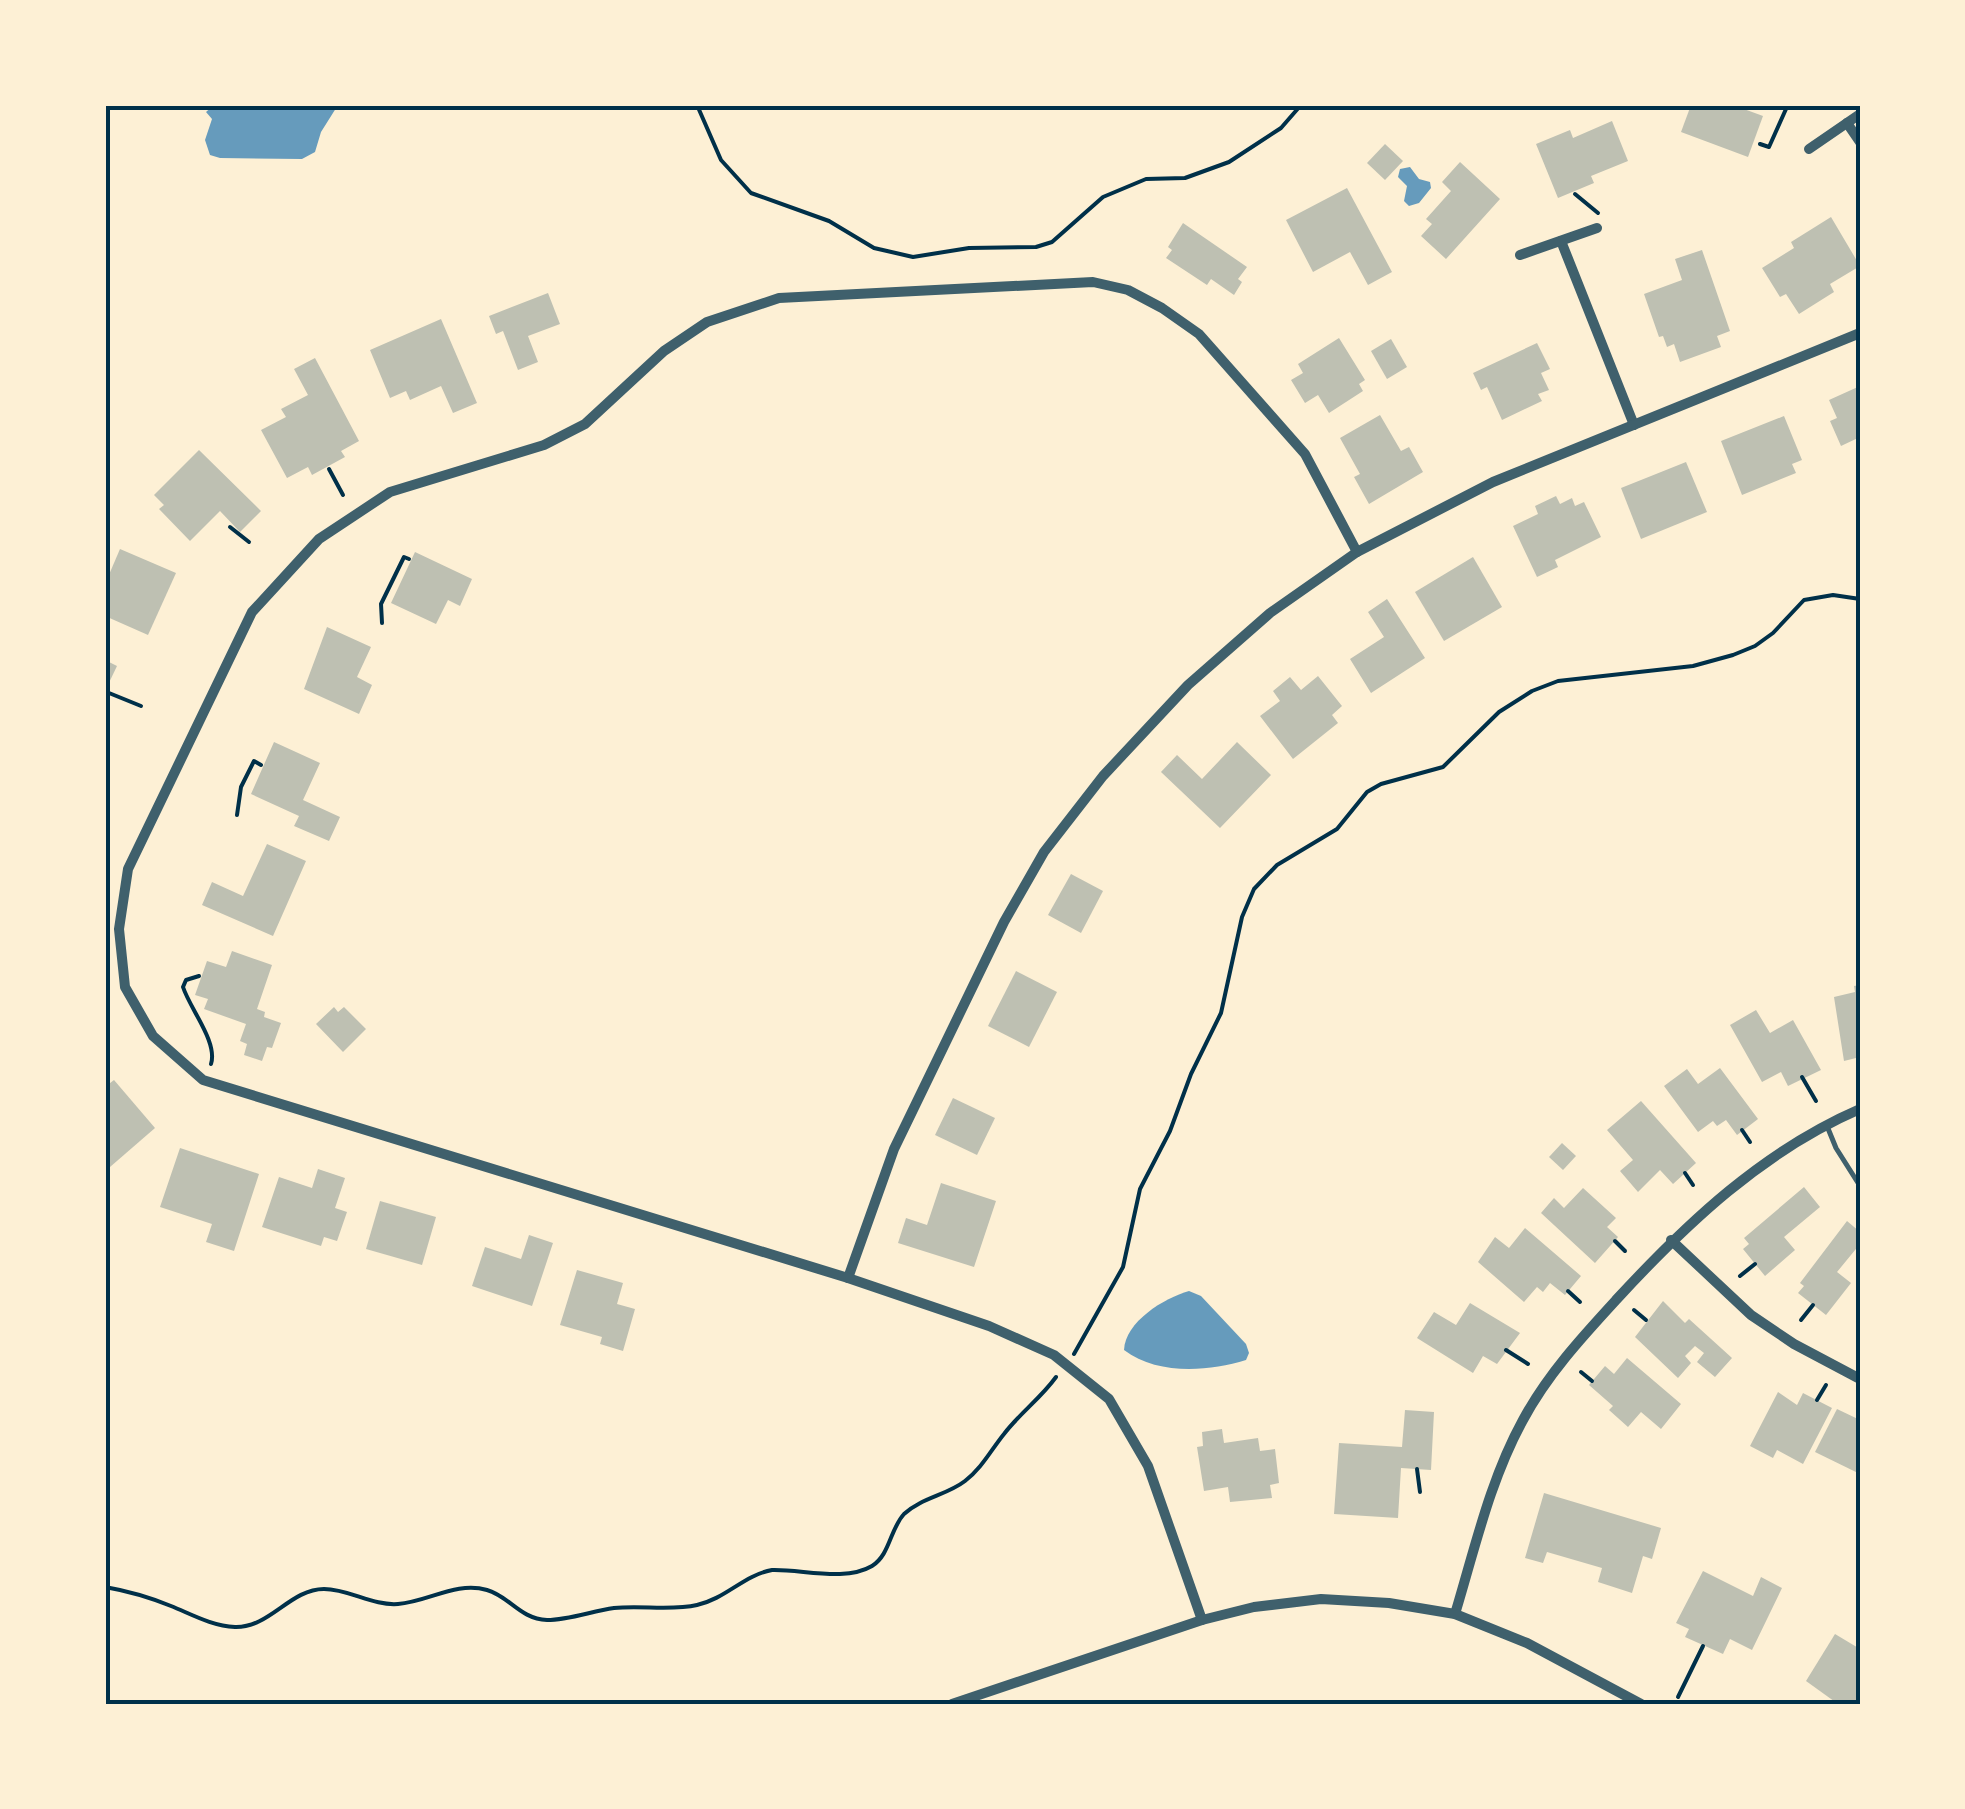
<svg xmlns="http://www.w3.org/2000/svg" width="1965" height="1809" font-family="'Times New Roman',serif">
	<style>
		.water { fill: #669bbc }
		.building { fill: #bec0b2 }
		.lines { fill: none; stroke-linecap: round; stroke-linejoin: round }
		.path { stroke: #003049; stroke-width: 4 }
		.service { stroke: #3f606c; stroke-width: 5 }
		.minor { stroke: #3f606c; stroke-width: 10 }
		.neatline { fill: none; stroke: #003049; stroke-width: 4 }
	</style>
	<rect width="100%" height="100%" fill="#fdf0d5"/>
	<g class="water">
		<polygon points="214,105 338,105 321,132 315,152 302,159 220,158 210,155 205,140 212,119 206,112"/>
		<polygon points="1410,167 1419,179 1430,182 1431,188 1419,203 1409,206 1404,201 1407,186 1398,177 1400,169"/>
		<path d="M 1189,1291 L 1201,1296 L 1246,1344 L 1249,1353 L 1246,1360 C 1207,1372 1157,1375 1124,1350 C 1125,1322 1164,1298 1189,1291 Z"/>
	</g>
	<g class="building">
		<polygon points="1691,105 1733,105 1763,116 1748,157 1681,132"/>
		<polygon points="1612,121 1628,161 1591,176 1594,183 1558,198 1536,144 1570,130 1573,138"/>
		<polygon points="1385,144 1403,161 1385,180 1367,163"/>
		<polygon points="1460,162 1500,199 1446,259 1421,236 1432,224 1426,219 1451,191 1442,182"/>
		<polygon points="1347,188 1392,272 1368,285 1350,252 1313,272 1286,220"/>
		<polygon points="1831,217 1860,266 1830,284 1834,292 1799,314 1786,294 1780,297 1762,268 1794,248 1791,242"/>
		<polygon points="1183,223 1247,267 1238,279 1242,282 1234,295 1211,279 1207,285 1166,258 1172,250 1168,247"/>
		<polygon points="1702,250 1730,331 1717,336 1721,347 1680,362 1674,344 1667,347 1663,336 1659,337 1644,294 1682,280 1675,259"/>
		<polygon points="548,293 560,324 528,336 538,362 518,370 503,331 496,334 489,316"/>
		<polygon points="441,319 477,403 453,413 441,386 410,400 406,391 390,398 370,350"/>
		<polygon points="1339,338 1365,380 1359,384 1363,391 1329,413 1318,395 1305,403 1291,380 1303,373 1298,364"/>
		<polygon points="1391,339 1407,367 1387,379 1371,351"/>
		<polygon points="1537,343 1550,369 1541,373 1549,390 1538,394 1542,401 1502,420 1487,387 1481,390 1473,373"/>
		<polygon points="315,358 359,441 341,451 345,457 312,475 308,467 287,478 261,430 286,417 281,409 308,395 294,369"/>
		<polygon points="1860,386 1860,437 1841,446 1830,421 1837,418 1829,400"/>
		<polygon points="1380,415 1401,451 1409,447 1423,472 1369,504 1354,477 1360,474 1340,438"/>
		<polygon points="1784,416 1802,460 1792,464 1796,473 1742,495 1721,441"/>
		<polygon points="199,450 261,511 240,532 220,511 190,541 159,509 164,505 154,495"/>
		<polygon points="1686,462 1707,512 1641,539 1621,488"/>
		<polygon points="1556,496 1560,504 1572,498 1575,506 1584,502 1601,537 1555,560 1558,567 1537,577 1513,526 1538,514 1535,506"/>
		<polygon points="120,549 176,573 148,635 105,616 105,584"/>
		<polygon points="415,552 472,579 460,606 448,600 436,624 391,603"/>
		<polygon points="1473,557 1502,607 1444,641 1415,592"/>
		<polygon points="1387,599 1425,658 1371,693 1350,659 1384,637 1368,612"/>
		<polygon points="327,627 371,647 357,677 372,685 359,714 304,689"/>
		<polygon points="105,660 117,666 105,691"/>
		<polygon points="1318,676 1342,706 1332,715 1338,723 1293,759 1260,716 1280,701 1273,691 1290,677 1301,690"/>
		<polygon points="274,742 320,763 303,800 340,817 329,841 294,826 299,816 251,794"/>
		<polygon points="1237,742 1271,775 1220,828 1161,772 1177,755 1202,779"/>
		<polygon points="267,844 306,861 273,936 202,905 212,882 243,896"/>
		<polygon points="1071,874 1103,891 1081,933 1048,915"/>
		<polygon points="232,951 272,965 257,1009 265,1012 264,1017 281,1023 272,1048 267,1047 262,1061 244,1055 247,1044 240,1041 246,1024 204,1009 208,999 195,995 207,961 226,967"/>
		<polygon points="1016,971 1057,992 1029,1047 988,1026"/>
		<polygon points="1860,985 1860,1057 1844,1061 1834,997 1855,992 1854,986"/>
		<polygon points="334,1007 338,1012 344,1007 366,1029 343,1052 316,1024"/>
		<polygon points="1756,1010 1770,1033 1793,1020 1821,1070 1788,1086 1781,1072 1762,1082 1730,1025"/>
		<polygon points="1720,1068 1758,1119 1737,1135 1726,1120 1717,1126 1713,1121 1698,1132 1664,1086 1687,1069 1698,1084"/>
		<polygon points="114,1080 155,1128 110,1167 105,1161 105,1087"/>
		<polygon points="953,1098 995,1118 977,1155 935,1135"/>
		<polygon points="1641,1101 1696,1163 1673,1184 1660,1170 1638,1192 1620,1171 1633,1160 1607,1130"/>
		<polygon points="1562,1143 1576,1156 1563,1170 1549,1157"/>
		<polygon points="180,1148 259,1174 234,1251 206,1242 212,1224 160,1207"/>
		<polygon points="318,1169 345,1178 335,1208 347,1212 337,1241 324,1237 321,1246 262,1227 279,1177 312,1188"/>
		<polygon points="941,1183 996,1201 974,1267 898,1243 906,1218 927,1225"/>
		<polygon points="1804,1187 1820,1207 1784,1237 1795,1250 1765,1276 1743,1249 1749,1244 1744,1238"/>
		<polygon points="1583,1188 1616,1218 1607,1227 1618,1237 1595,1263 1541,1213 1554,1198 1564,1208"/>
		<polygon points="380,1201 436,1217 422,1265 366,1249"/>
		<polygon points="1847,1221 1860,1232 1860,1244 1837,1272 1851,1283 1826,1315 1798,1293 1804,1286 1800,1283"/>
		<polygon points="1525,1228 1581,1276 1565,1295 1550,1283 1543,1292 1537,1287 1524,1302 1478,1262 1495,1237 1509,1248"/>
		<polygon points="529,1235 553,1243 532,1306 472,1286 485,1247 521,1259"/>
		<polygon points="577,1270 623,1283 617,1304 635,1309 623,1351 600,1344 602,1337 560,1325"/>
		<polygon points="1663,1301 1685,1323 1689,1319 1732,1358 1715,1377 1697,1362 1704,1353 1695,1346 1685,1356 1691,1363 1678,1378 1635,1337"/>
		<polygon points="1470,1303 1520,1333 1497,1364 1483,1356 1473,1373 1417,1338 1434,1312 1456,1325"/>
		<polygon points="1627,1358 1681,1404 1661,1429 1641,1412 1628,1427 1609,1410 1613,1406 1589,1385 1605,1366 1614,1374"/>
		<polygon points="1778,1392 1797,1405 1803,1393 1832,1408 1803,1464 1777,1450 1773,1458 1750,1446"/>
		<polygon points="1837,1409 1860,1420 1860,1474 1815,1452"/>
		<polygon points="1405,1410 1434,1412 1431,1470 1401,1468 1398,1518 1334,1514 1339,1443 1402,1447"/>
		<polygon points="1222,1429 1224,1443 1258,1438 1260,1451 1275,1449 1279,1483 1270,1485 1272,1498 1230,1502 1228,1487 1204,1491 1197,1447 1203,1446 1202,1432"/>
		<polygon points="1544,1493 1661,1528 1652,1559 1643,1556 1632,1593 1598,1582 1602,1568 1547,1552 1543,1563 1525,1558"/>
		<polygon points="1703,1571 1753,1596 1761,1577 1782,1588 1752,1650 1730,1639 1723,1654 1685,1637 1689,1629 1676,1623"/>
		<polygon points="1835,1634 1860,1649 1860,1704 1838,1704 1806,1681"/>
	</g>
	<g class="lines">
		<g class="path">
			<polyline points="697,105 721,160 751,193 829,221 874,248 913,257 969,248 1036,247 1052,242 1103,197 1146,179 1185,178 1229,162 1281,128 1301,105"/>
			<polyline points="1760,144 1769,147 1786,109"/>
			<polyline points="1575,194 1598,213"/>
			<polyline points="329,469 343,495"/>
			<polyline points="230,527 249,542"/>
			<polyline points="382,623 381,604 404,557 409,559"/>
			<polyline points="109,693 141,706"/>
			<polyline points="237,815 241,787 254,761 261,765"/>
			<path d="M 199,976 L 186,980 L 183,987 C 190,1009 218,1042 211,1064"/>
			<polyline points="1860,1057 1860,1058"/>
			<polyline points="1802,1077 1816,1101"/>
			<polyline points="1742,1130 1750,1142"/>
			<polyline points="1685,1173 1693,1185"/>
			<polyline points="1615,1241 1625,1251"/>
			<polyline points="1740,1276 1755,1264"/>
			<polyline points="1568,1291 1580,1302"/>
			<polyline points="1634,1310 1646,1320"/>
			<polyline points="1801,1320 1813,1305"/>
			<polyline points="1506,1350 1528,1364"/>
			<polyline points="1074,1354 1123,1267 1140,1189 1170,1131 1191,1074 1221,1013 1242,917 1254,889 1277,865 1337,829 1367,792 1381,784 1443,767 1499,712 1532,691 1558,681 1693,666 1733,655 1755,646 1773,633 1804,600 1833,595 1860,599"/>
			<polyline points="1581,1372 1592,1381"/>
			<polyline points="1817,1400 1826,1385"/>
			<polyline points="1417,1469 1420,1492"/>
			<path d="M 105,1587 C 128,1591 149,1597 171,1606 C 191,1614 212,1626 235,1627 C 270,1628 290,1589 324,1589 C 349,1589 373,1606 398,1604 C 428,1602 456,1581 487,1590 C 509,1596 520,1619 547,1620 C 569,1620 592,1611 614,1608 C 641,1605 671,1611 697,1605 C 725,1599 744,1575 772,1570 C 802,1569 845,1582 872,1566 C 890,1555 890,1529 904,1514 C 921,1498 947,1495 965,1481 C 982,1468 991,1450 1004,1434 C 1020,1413 1041,1398 1056,1377"/>
			<polyline points="1678,1697 1703,1646"/>
		</g>
		<polyline class="service" points="1827,1126 1836,1148 1860,1186"/>
		<g class="minor">
			<polyline points="1847,123 1860,142"/>
			<polyline points="1809,149 1860,114"/>
			<polyline points="1561,241 1634,425"/>
			<polyline points="1520,255 1597,228"/>
			<polyline points="1671,1240 1751,1315 1794,1344 1860,1379"/>
			<polyline points="848,1278 894,1149 1004,922 1044,852 1103,776 1188,685 1270,613 1357,552 1493,482 1860,333"/>
			<path d="M 1455,1614 C 1475,1548 1490,1480 1523,1420 C 1547,1375 1582,1337 1616,1300 C 1687,1223 1763,1151 1860,1109"/>
			<polyline points="1202,1620 1148,1466 1109,1399 1054,1355 989,1326 848,1278 203,1080 153,1036 125,987 119,929 128,869 252,612 319,539 390,492 544,445 585,424 664,351 707,322 779,298 1093,282 1128,290 1162,308 1199,334 1305,454 1357,552"/>
			<polyline points="952,1704 1202,1620 1254,1607 1321,1599 1389,1603 1455,1614 1527,1643 1641,1704"/>
		</g>
	</g>
	<rect width="1965" height="1809" fill="none" stroke="#fdf0d5" stroke-width="215"/>
	<rect x="108" y="108" width="1750" height="1594" class="neatline"/>
</svg>
